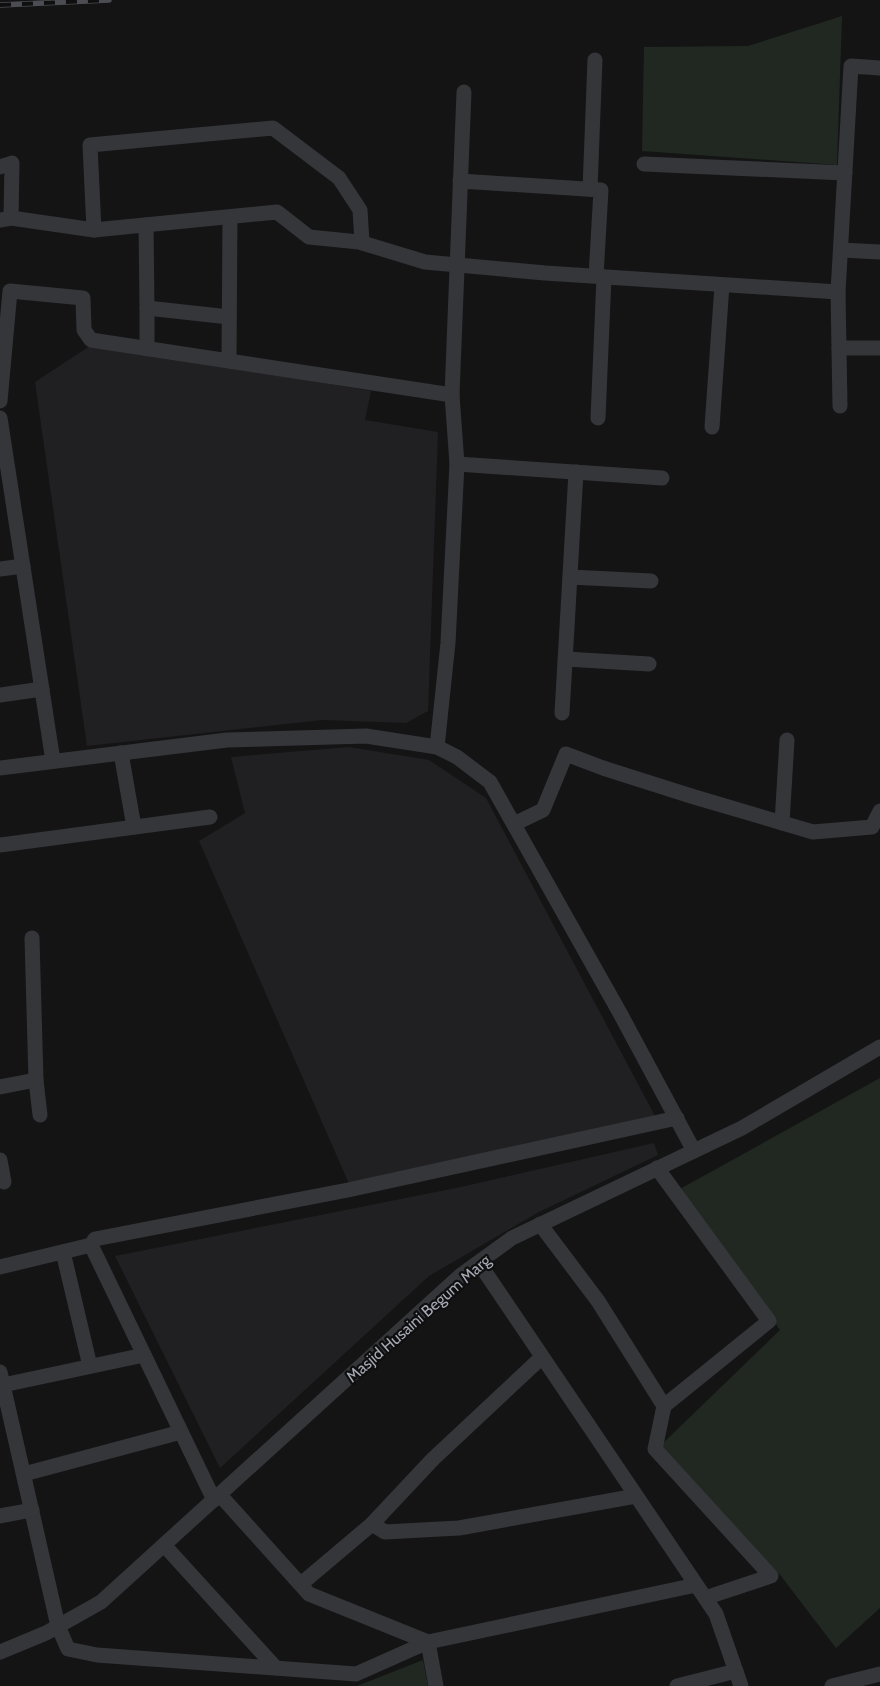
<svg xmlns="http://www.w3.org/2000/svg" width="880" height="1686" font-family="Cabin,sans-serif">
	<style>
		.built { fill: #202022 }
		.green { fill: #202821 }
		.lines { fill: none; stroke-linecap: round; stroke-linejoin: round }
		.minor { stroke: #35363a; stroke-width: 15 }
		.rail-casing { stroke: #4c4d53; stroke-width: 5.5 }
		.rail { stroke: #0f0f10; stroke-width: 4; stroke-dasharray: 11; stroke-linecap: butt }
		.labels { text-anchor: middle; stroke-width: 4.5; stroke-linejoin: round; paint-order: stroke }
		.street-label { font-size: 16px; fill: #a6aab5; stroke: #0f0f10 }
	</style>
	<rect width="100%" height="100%" fill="#141415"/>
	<g class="built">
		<polygon points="93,344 371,391 365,420 438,432 428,711 406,723 322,720 87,746 35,382"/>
		<polygon points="349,747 429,760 486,798 655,1116 350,1186 199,841 245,813 231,757"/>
		<polygon points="654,1143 658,1155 539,1212 429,1276 220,1468 115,1256 461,1187"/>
	</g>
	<g class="green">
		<polygon points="842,16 837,165 642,151 644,47 748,46"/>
		<polygon points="880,1078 880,1608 836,1648 781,1576 660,1446 780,1330 680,1189"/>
		<polygon points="423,1660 428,1686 357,1686"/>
	</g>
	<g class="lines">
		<g class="minor">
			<polyline points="644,164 845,173"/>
			<polyline points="0,167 12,163 11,218"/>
			<polyline points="460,181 601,190 596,276"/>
			<polyline points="590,189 595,60"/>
			<polyline points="0,220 11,218 94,230 277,212 309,237 359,242 425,262 545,273 838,292"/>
			<polyline points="146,225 147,308 229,317"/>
			<polyline points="94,230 90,145 273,128 339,178 360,210 362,242"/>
			<polyline points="841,250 880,252"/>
			<polyline points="839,348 880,348"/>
			<polyline points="147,349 147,308"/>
			<polyline points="229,361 230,217"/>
			<polyline points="0,401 10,291 83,298 84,330 91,340 452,395"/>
			<polyline points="840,406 838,292 851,66 880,68"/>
			<polyline points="0,418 53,761"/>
			<polyline points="598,418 604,277"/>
			<polyline points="712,427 722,285"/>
			<polyline points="457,464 662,478"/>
			<polyline points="0,569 23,566"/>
			<polyline points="570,577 651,581"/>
			<polyline points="566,659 649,664"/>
			<polyline points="0,695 42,689"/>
			<polyline points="562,713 576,472"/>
			<polyline points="437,747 448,643 457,464 452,395 464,92"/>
			<polyline points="121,753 134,827"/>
			<polyline points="0,768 227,740 366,736 437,747 457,757 490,782 621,1015 694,1151"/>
			<polyline points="782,823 787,740"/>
			<polyline points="514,824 543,810 566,754 603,768 691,796 813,832 872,827 880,811"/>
			<polyline points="0,845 210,817"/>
			<polyline points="32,938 36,1080 40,1115"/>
			<polyline points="0,1087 36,1080"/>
			<polyline points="0,1160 4,1182"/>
			<polyline points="657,1168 769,1321 664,1406"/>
			<polyline points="540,1224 598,1301 664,1406 655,1449 771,1576 705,1598"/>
			<polyline points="91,1245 214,1500"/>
			<polyline points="63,1252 90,1366"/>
			<polyline points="479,1263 716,1614 741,1686"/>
			<polyline points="0,1267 91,1245 95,1239 348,1190 677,1118"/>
			<polyline points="0,1372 58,1626 68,1649 97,1655 356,1674 428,1642 436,1686"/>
			<polyline points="3,1385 144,1355"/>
			<polyline points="24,1474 181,1432"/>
			<polyline points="220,1495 309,1594 428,1642 696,1585"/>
			<polyline points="0,1516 32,1510"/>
			<polyline points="372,1524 433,1459 542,1357"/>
			<polyline points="164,1545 276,1668"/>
			<polyline points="301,1584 372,1524 385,1532 459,1528 636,1496"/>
			<polyline points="0,1652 46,1633 101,1602 461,1275 512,1238 742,1128 880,1047"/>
			<polyline points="677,1686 736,1671"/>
			<polyline points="832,1686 880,1674"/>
		</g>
		<g class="rail-casing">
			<polyline id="rail" points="0,5 109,0"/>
		</g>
		<use href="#rail" class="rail"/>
	</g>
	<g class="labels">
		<g class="street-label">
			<text transform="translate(418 1318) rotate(-41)" y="6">Masjid Husaini Begum Marg</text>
		</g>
	</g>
</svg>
